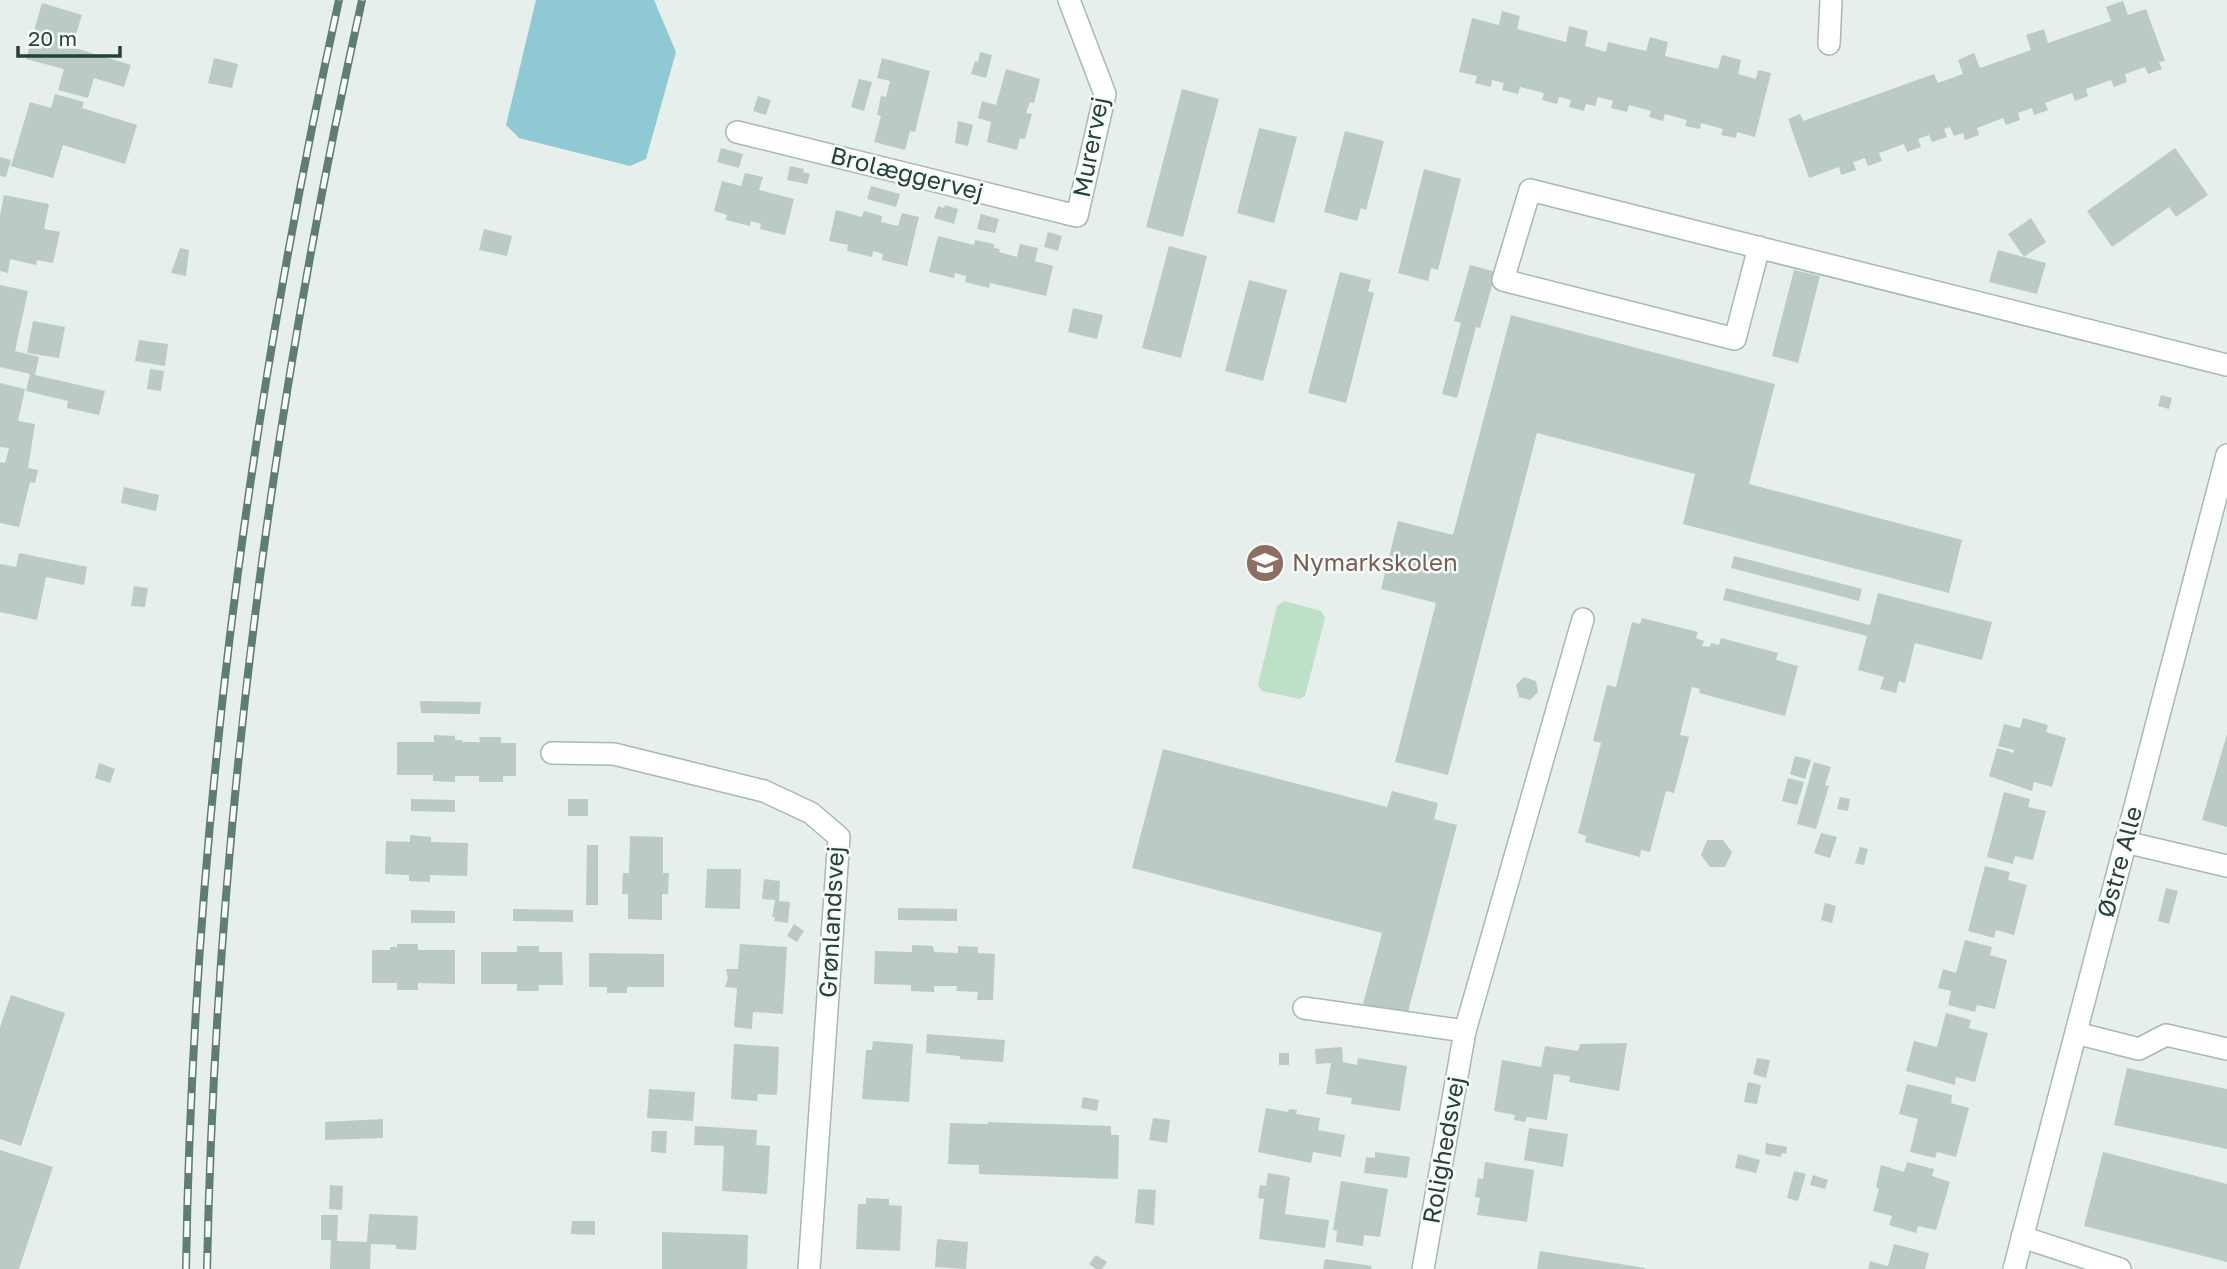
<svg xmlns="http://www.w3.org/2000/svg" width="2227" height="1269" font-family="'Golos Text',sans-serif">
	<style>
		.green { fill: #bfe0c8 }
		.water { fill: #8ec9d4 }
		.building { fill: #bbcac4 }
		.lines { fill: none; stroke-linecap: round; stroke-linejoin: round }
		.minor-casing { stroke: #a8b8b2; stroke-width: 24 }
		.minor { stroke: #fff; stroke-width: 21 }
		.rail-casing { stroke: #5f7d75; stroke-width: 8 }
		.rail { stroke: #f7fbf9; stroke-width: 5; stroke-dasharray: 16; stroke-linecap: butt }
		.labels { text-anchor: middle; stroke-width: 5; stroke-linejoin: round; paint-order: stroke }
		.street-label { font-size: 24px; fill: #24423a; stroke: #f7fbf9 }
		.education-label { font-size: 24px; fill: #785e54; stroke: #f7fbf9; text-anchor: start }
	</style>
	<rect width="100%" height="100%" fill="#e6efeb"/>
	<polygon class="green" points="1284,601 1321,611 1325,618 1305,696 1299,699 1262,691 1258,685 1277,606"/>
	<polygon class="water" points="536,0 654,0 676,52 646,159 630,166 519,138 506,125"/>
	<g class="building">
		<polygon points="2123,1 2128,15 2146,9 2165,61 2159,62 2162,69 2148,74 2145,67 2125,74 2127,82 2114,87 2111,80 2086,89 2088,96 2075,101 2072,93 2045,103 2048,110 2034,115 2032,108 2018,113 2020,120 2006,125 2003,118 1977,128 1979,135 1965,140 1963,133 1954,136 1950,127 1944,129 1947,137 1932,142 1929,135 1918,139 1921,147 1907,152 1904,144 1879,153 1882,161 1868,166 1865,158 1853,162 1856,170 1841,175 1839,167 1809,178 1788,119 1800,114 1803,121 1934,74 1938,83 1963,74 1958,60 1974,53 1980,68 2031,50 2026,35 2044,29 2048,43 2111,21 2106,7"/>
		<polygon points="42,3 82,15 72,47 131,65 124,87 94,78 88,98 58,90 64,69 26,59"/>
		<polygon points="1502,11 1520,16 1517,29 1566,42 1569,26 1588,31 1585,46 1606,52 1608,42 1646,51 1650,37 1668,42 1665,56 1718,69 1722,55 1741,60 1738,74 1756,79 1758,70 1771,73 1755,137 1737,132 1736,138 1721,135 1723,129 1701,123 1700,129 1685,126 1687,120 1665,114 1663,121 1649,117 1651,111 1629,105 1627,112 1611,108 1613,101 1598,97 1595,106 1586,104 1584,111 1569,107 1571,100 1559,97 1557,104 1542,100 1544,93 1520,87 1518,94 1502,90 1504,83 1492,80 1491,87 1475,83 1477,76 1459,72 1472,18 1499,25"/>
		<polygon points="980,52 992,55 986,78 971,74 975,61 978,62"/>
		<polygon points="214,58 238,64 232,88 208,83"/>
		<polygon points="882,58 930,71 915,132 910,131 905,150 874,142 881,116 877,115 881,96 886,97 890,81 877,78"/>
		<polygon points="1006,69 1040,79 1034,103 1030,102 1026,113 1032,114 1025,139 1020,138 1017,150 987,142 991,122 978,118 982,101 996,105"/>
		<polygon points="859,79 872,82 864,111 851,107"/>
		<polygon points="1182,89 1219,99 1183,237 1146,227"/>
		<polygon points="55,94 84,102 82,108 137,125 125,164 63,145 53,178 11,166 30,102 51,108"/>
		<polygon points="758,96 771,100 766,115 753,111"/>
		<polygon points="958,121 973,125 968,146 955,143"/>
		<polygon points="1259,128 1297,137 1274,223 1237,213"/>
		<polygon points="1345,131 1384,141 1366,210 1361,208 1357,221 1324,212"/>
		<polygon points="721,148 743,154 739,168 717,162"/>
		<polygon points="2175,148 2208,195 2176,217 2169,207 2112,247 2087,211"/>
		<polygon points="0,157 11,160 6,177 0,176"/>
		<polygon points="790,166 804,169 803,172 810,174 807,184 787,180"/>
		<polygon points="1424,169 1461,179 1438,270 1431,268 1428,281 1398,273"/>
		<polygon points="745,173 763,177 759,190 794,199 785,235 760,229 761,224 751,221 750,226 726,220 727,215 714,211 722,181 741,186"/>
		<polygon points="871,186 900,194 896,207 867,199"/>
		<polygon points="4,195 49,204 44,229 60,232 53,263 37,260 36,265 10,259 8,273 0,271 0,216"/>
		<polygon points="945,205 958,209 954,224 934,218 938,206 944,208"/>
		<polygon points="836,210 862,217 864,211 882,216 881,222 898,226 902,213 919,217 907,266 882,260 883,254 873,251 872,257 847,251 848,245 829,241"/>
		<polygon points="981,214 999,219 995,233 977,229"/>
		<polygon points="2031,218 2046,242 2024,257 2008,234"/>
		<polygon points="484,229 512,236 507,256 479,250"/>
		<polygon points="1048,232 1062,236 1058,251 1044,247"/>
		<polygon points="938,236 974,245 975,240 994,244 994,248 1000,249 999,252 1017,257 1020,244 1038,248 1035,261 1053,266 1046,296 990,283 989,288 965,282 966,276 955,273 954,278 929,272"/>
		<polygon points="1169,246 1207,256 1181,358 1142,348"/>
		<polygon points="180,248 189,250 186,276 171,273"/>
		<polygon points="1998,250 2046,263 2037,294 1989,282"/>
		<polygon points="1470,265 1496,272 1480,328 1476,327 1457,398 1442,394 1461,323 1454,321"/>
		<polygon points="1794,270 1820,276 1798,363 1772,356"/>
		<polygon points="1340,272 1371,280 1368,291 1374,293 1346,403 1308,393"/>
		<polygon points="1249,280 1287,290 1263,381 1225,371"/>
		<polygon points="0,285 28,291 15,351 39,357 35,375 105,391 99,415 67,408 68,401 26,391 30,374 0,367"/>
		<polygon points="1073,308 1103,315 1097,339 1068,332"/>
		<polygon points="1511,315 1775,384 1749,484 1962,540 1949,593 1683,524 1695,474 1537,433 1448,775 1395,762 1436,603 1381,589 1398,521 1453,535"/>
		<polygon points="33,321 65,327 59,358 27,353"/>
		<polygon points="139,340 168,344 165,366 135,361"/>
		<polygon points="150,369 164,371 161,391 147,389"/>
		<polygon points="0,383 25,389 18,421 35,424 28,468 38,470 35,483 30,482 19,527 0,523 0,462 5,463 9,448 0,447"/>
		<polygon points="2161,395 2172,398 2169,409 2158,406"/>
		<polygon points="124,487 159,495 156,511 121,503"/>
		<polygon points="19,553 87,567 84,585 46,577 37,620 0,612 0,564 16,567"/>
		<polygon points="1734,556 1862,589 1859,601 1731,568"/>
		<polygon points="134,586 148,588 145,607 131,606"/>
		<polygon points="1726,588 1870,625 1878,593 1992,622 1982,660 1915,643 1905,683 1899,681 1896,693 1880,689 1884,677 1858,670 1867,636 1723,600"/>
		<polygon points="1642,618 1698,632 1696,638 1704,641 1702,646 1710,647 1711,643 1719,645 1721,638 1778,653 1776,660 1798,666 1785,716 1699,693 1700,689 1692,687 1680,735 1689,737 1674,793 1666,791 1650,852 1641,850 1640,857 1585,842 1586,836 1578,833 1601,743 1593,741 1607,685 1616,687 1632,622 1640,624"/>
		<polygon points="1524,677 1536,681 1538,692 1530,700 1519,697 1516,685"/>
		<polygon points="420,701 481,702 480,714 421,713"/>
		<polygon points="2023,718 2048,725 2046,732 2066,738 2052,787 2034,782 2032,791 1989,776 1997,748 2014,753 2014,750 1998,746 2004,724 2020,728"/>
		<polygon points="2227,734 2227,827 2202,820"/>
		<polygon points="434,735 455,736 455,740 462,740 463,742 480,742 479,737 501,737 501,743 516,743 516,776 503,776 503,782 479,782 479,776 455,776 455,782 433,781 433,775 397,775 397,742 434,742"/>
		<polygon points="1163,749 1387,807 1392,791 1438,803 1434,819 1457,825 1407,1016 1363,1004 1382,933 1132,868"/>
		<polygon points="1795,756 1811,760 1805,779 1790,774"/>
		<polygon points="1814,762 1831,767 1825,785 1829,786 1816,829 1797,824"/>
		<polygon points="99,763 115,769 110,783 95,778"/>
		<polygon points="1788,778 1804,782 1797,805 1782,801"/>
		<polygon points="2004,792 2030,799 2028,807 2046,811 2033,860 2015,856 2013,864 1987,857"/>
		<polygon points="1840,797 1850,799 1848,811 1837,809"/>
		<polygon points="411,799 455,800 455,812 411,811"/>
		<rect x="568" y="799" width="20" height="17"/>
		<polygon points="1821,833 1837,837 1830,858 1814,853"/>
		<polygon points="410,835 431,837 431,842 468,843 467,876 430,875 430,882 409,881 409,875 385,874 386,841 410,842"/>
		<polygon points="630,836 663,837 663,873 669,873 668,894 662,894 662,920 628,919 628,894 622,894 623,873 629,873"/>
		<polygon points="1707,840 1723,840 1732,852 1725,867 1710,867 1701,855"/>
		<polygon points="587,845 598,845 598,905 586,905"/>
		<polygon points="1860,847 1868,849 1864,865 1855,863"/>
		<polygon points="1985,866 2010,872 2008,880 2027,885 2014,935 1996,930 1994,938 1968,931"/>
		<polygon points="707,869 741,869 740,909 705,908"/>
		<polygon points="764,879 780,881 779,901 790,902 788,923 774,921 775,917 772,917 775,900 762,899"/>
		<polygon points="2166,888 2178,891 2169,924 2158,921"/>
		<polygon points="1825,903 1836,906 1832,923 1821,920"/>
		<polygon points="898,908 957,909 957,921 898,920"/>
		<polygon points="513,909 573,910 573,922 513,921"/>
		<polygon points="411,910 455,911 455,923 411,923"/>
		<polygon points="794,924 804,931 797,942 787,936"/>
		<polygon points="1965,940 1992,947 1990,955 2007,960 1995,1009 1977,1005 1975,1012 1948,1005 1951,991 1938,988 1943,969 1956,973"/>
		<polygon points="397,944 418,944 418,950 455,950 455,984 418,983 418,990 397,990 397,983 372,983 372,950 390,950 390,947 397,947"/>
		<polygon points="740,944 787,947 783,1014 753,1012 752,1029 734,1027 737,988 725,987 728,978 726,969 738,969"/>
		<polygon points="912,945 933,946 934,952 958,953 958,946 978,947 978,953 995,954 993,1000 977,1000 978,992 956,991 957,986 934,986 934,992 911,991 911,985 874,984 875,951 912,952"/>
		<polygon points="517,946 539,946 539,952 562,952 563,985 538,985 539,991 517,991 517,984 481,984 481,952 517,952"/>
		<polygon points="589,953 664,954 664,987 627,987 627,993 607,993 607,987 589,987"/>
		<polygon points="11,995 65,1013 21,1146 0,1139 0,1027"/>
		<polygon points="1946,1013 1971,1020 1969,1028 1988,1033 1975,1082 1956,1077 1955,1085 1906,1071 1914,1041 1937,1047"/>
		<polygon points="927,1034 1005,1040 1003,1062 960,1059 960,1056 926,1053"/>
		<polygon points="873,1041 913,1044 909,1102 862,1099 866,1050 872,1050"/>
		<polygon points="1627,1043 1619,1091 1569,1082 1570,1076 1554,1074 1547,1120 1527,1117 1525,1122 1514,1120 1515,1115 1494,1111 1502,1060 1541,1067 1545,1046 1578,1051 1580,1044"/>
		<polygon points="734,1044 779,1047 777,1095 758,1094 757,1101 731,1099"/>
		<polygon points="1342,1047 1343,1062 1357,1065 1358,1058 1407,1066 1400,1111 1351,1104 1352,1098 1326,1094 1331,1063 1316,1064 1315,1049"/>
		<rect x="1279" y="1053" width="10" height="12"/>
		<polygon points="1757,1058 1770,1060 1766,1078 1753,1074"/>
		<polygon points="2127,1068 2227,1089 2227,1149 2114,1125"/>
		<polygon points="1748,1082 1761,1085 1757,1104 1744,1102"/>
		<polygon points="1907,1084 1952,1095 1951,1103 1969,1108 1956,1157 1937,1152 1935,1158 1910,1152 1918,1119 1899,1114"/>
		<polygon points="649,1089 695,1092 693,1121 647,1118"/>
		<polygon points="1083,1097 1099,1100 1097,1111 1081,1108"/>
		<polygon points="1266,1108 1288,1112 1289,1109 1297,1110 1296,1114 1320,1118 1318,1130 1345,1135 1341,1157 1313,1152 1311,1163 1258,1152"/>
		<polygon points="1153,1118 1170,1120 1167,1143 1149,1140"/>
		<polygon points="383,1119 383,1138 325,1140 325,1122"/>
		<polygon points="988,1122 1111,1126 1111,1135 1119,1135 1118,1179 979,1174 979,1165 948,1164 950,1123 988,1124"/>
		<polygon points="695,1126 757,1130 756,1145 770,1146 767,1194 722,1191 724,1146 694,1145"/>
		<polygon points="1529,1128 1568,1134 1563,1167 1524,1160"/>
		<polygon points="652,1131 667,1131 666,1153 651,1152"/>
		<polygon points="1766,1143 1787,1147 1786,1154 1782,1153 1781,1157 1765,1154"/>
		<polygon points="0,1150 53,1167 19,1269 0,1269"/>
		<polygon points="1375,1152 1410,1157 1407,1178 1364,1173 1366,1157 1375,1158"/>
		<polygon points="2103,1152 2227,1184 2227,1262 2084,1226"/>
		<polygon points="1738,1154 1760,1160 1756,1173 1735,1168"/>
		<polygon points="1485,1162 1534,1170 1527,1222 1477,1215 1480,1198 1475,1197 1478,1178 1483,1179"/>
		<polygon points="1907,1162 1934,1169 1932,1176 1950,1182 1936,1230 1918,1226 1916,1233 1889,1225 1892,1216 1873,1211 1879,1189 1876,1187 1881,1165 1904,1172"/>
		<polygon points="1794,1171 1806,1174 1798,1201 1787,1198"/>
		<polygon points="1268,1173 1290,1177 1285,1214 1329,1220 1325,1248 1259,1239 1264,1199 1258,1198 1260,1185 1266,1186"/>
		<polygon points="1813,1175 1828,1180 1825,1189 1810,1185"/>
		<polygon points="1341,1181 1388,1189 1380,1237 1364,1235 1363,1246 1336,1242 1337,1231 1333,1230"/>
		<polygon points="330,1185 343,1186 342,1210 329,1209"/>
		<polygon points="1138,1189 1156,1190 1154,1225 1135,1223"/>
		<polygon points="866,1198 889,1199 889,1205 902,1206 900,1251 856,1249 858,1204 866,1204"/>
		<polygon points="369,1214 418,1216 416,1250 396,1249 396,1245 371,1244 370,1269 330,1269 331,1240 321,1240 321,1215 338,1215 337,1241 367,1242"/>
		<polygon points="572,1221 595,1221 595,1235 571,1234"/>
		<polygon points="662,1232 748,1235 747,1269 662,1269"/>
		<polygon points="937,1239 968,1242 966,1269 935,1267"/>
		<polygon points="1894,1244 1929,1253 1925,1269 1868,1269 1870,1261 1888,1266"/>
		<polygon points="1540,1251 1645,1268 1645,1269 1537,1269"/>
		<polygon points="1096,1255 1107,1262 1102,1269 1096,1269 1089,1264"/>
		<polygon points="1325,1259 1372,1266 1371,1269 1323,1269"/>
	</g>
	<g class="lines">
		<g class="minor-casing">
			<g id="minor">
				<polyline points="1829,44 1831,0"/>
				<polyline points="737,132 1077,216 1105,94 1069,0"/>
				<polyline points="1759,247 1735,339 1503,280 1530,190 2227,365"/>
				<polyline points="552,753 614,754 764,791 811,813 839,837 809,1269"/>
				<polyline points="2125,842 2227,866"/>
				<polyline points="1304,1008 1465,1031 1583,619"/>
				<polyline points="2076,1033 2139,1049 2166,1035 2227,1049"/>
				<polyline points="2022,1237 2120,1269"/>
				<polyline points="1423,1269 1465,1031"/>
				<polyline points="2014,1269 2227,455"/>
			</g>
		</g>
		<use href="#minor" class="minor"/>
		<g class="rail-casing">
			<g id="rail">
				<path d="M 186,1269 C 193,842 247,417 339,0"/>
				<path d="M 207,1269 C 216,840 269,419 362,0"/>
			</g>
		</g>
		<use href="#rail" class="rail"/>
	</g>
	<defs>
		<g id="school-disc" transform="scale(2.0125)"><circle r="9.5" fill="#8d6e63" stroke="#f7fbf9"/><path d="M0-5L7-2L0 1L-7-2ZM-4 1L0 2.5L4 1V4Q0 6-4 4Z" fill="#fff"/></g>
	</defs>
	<g fill-rule="evenodd">
		<use href="#school-disc" x="1265" y="563"/>
	</g>
	<g class="labels">
		<g class="street-label">
			<text transform="translate(1091 147) rotate(-79)" y="8">Murervej</text>
			<text transform="translate(907 174) rotate(14)" y="8">Brolæggervej</text>
			<text transform="translate(2120 862) rotate(-75)" y="8">Østre Alle</text>
			<text transform="translate(832 922) rotate(-87)" y="8">Grønlandsvej</text>
			<text transform="translate(1444 1150) rotate(-80)" y="8">Rolighedsvej</text>
		</g>
		<g class="education-label">
			<text x="1292" y="571">Nymarkskolen</text>
		</g>
	</g>
	<path d="M18 46v10h102v-10" fill="none" stroke="#24423a" stroke-width="3.5"/>
	<text x="28" y="46" font-size="21" fill="#24423a" stroke="#f7fbf9" stroke-width="5" paint-order="stroke">20 m</text>
</svg>
